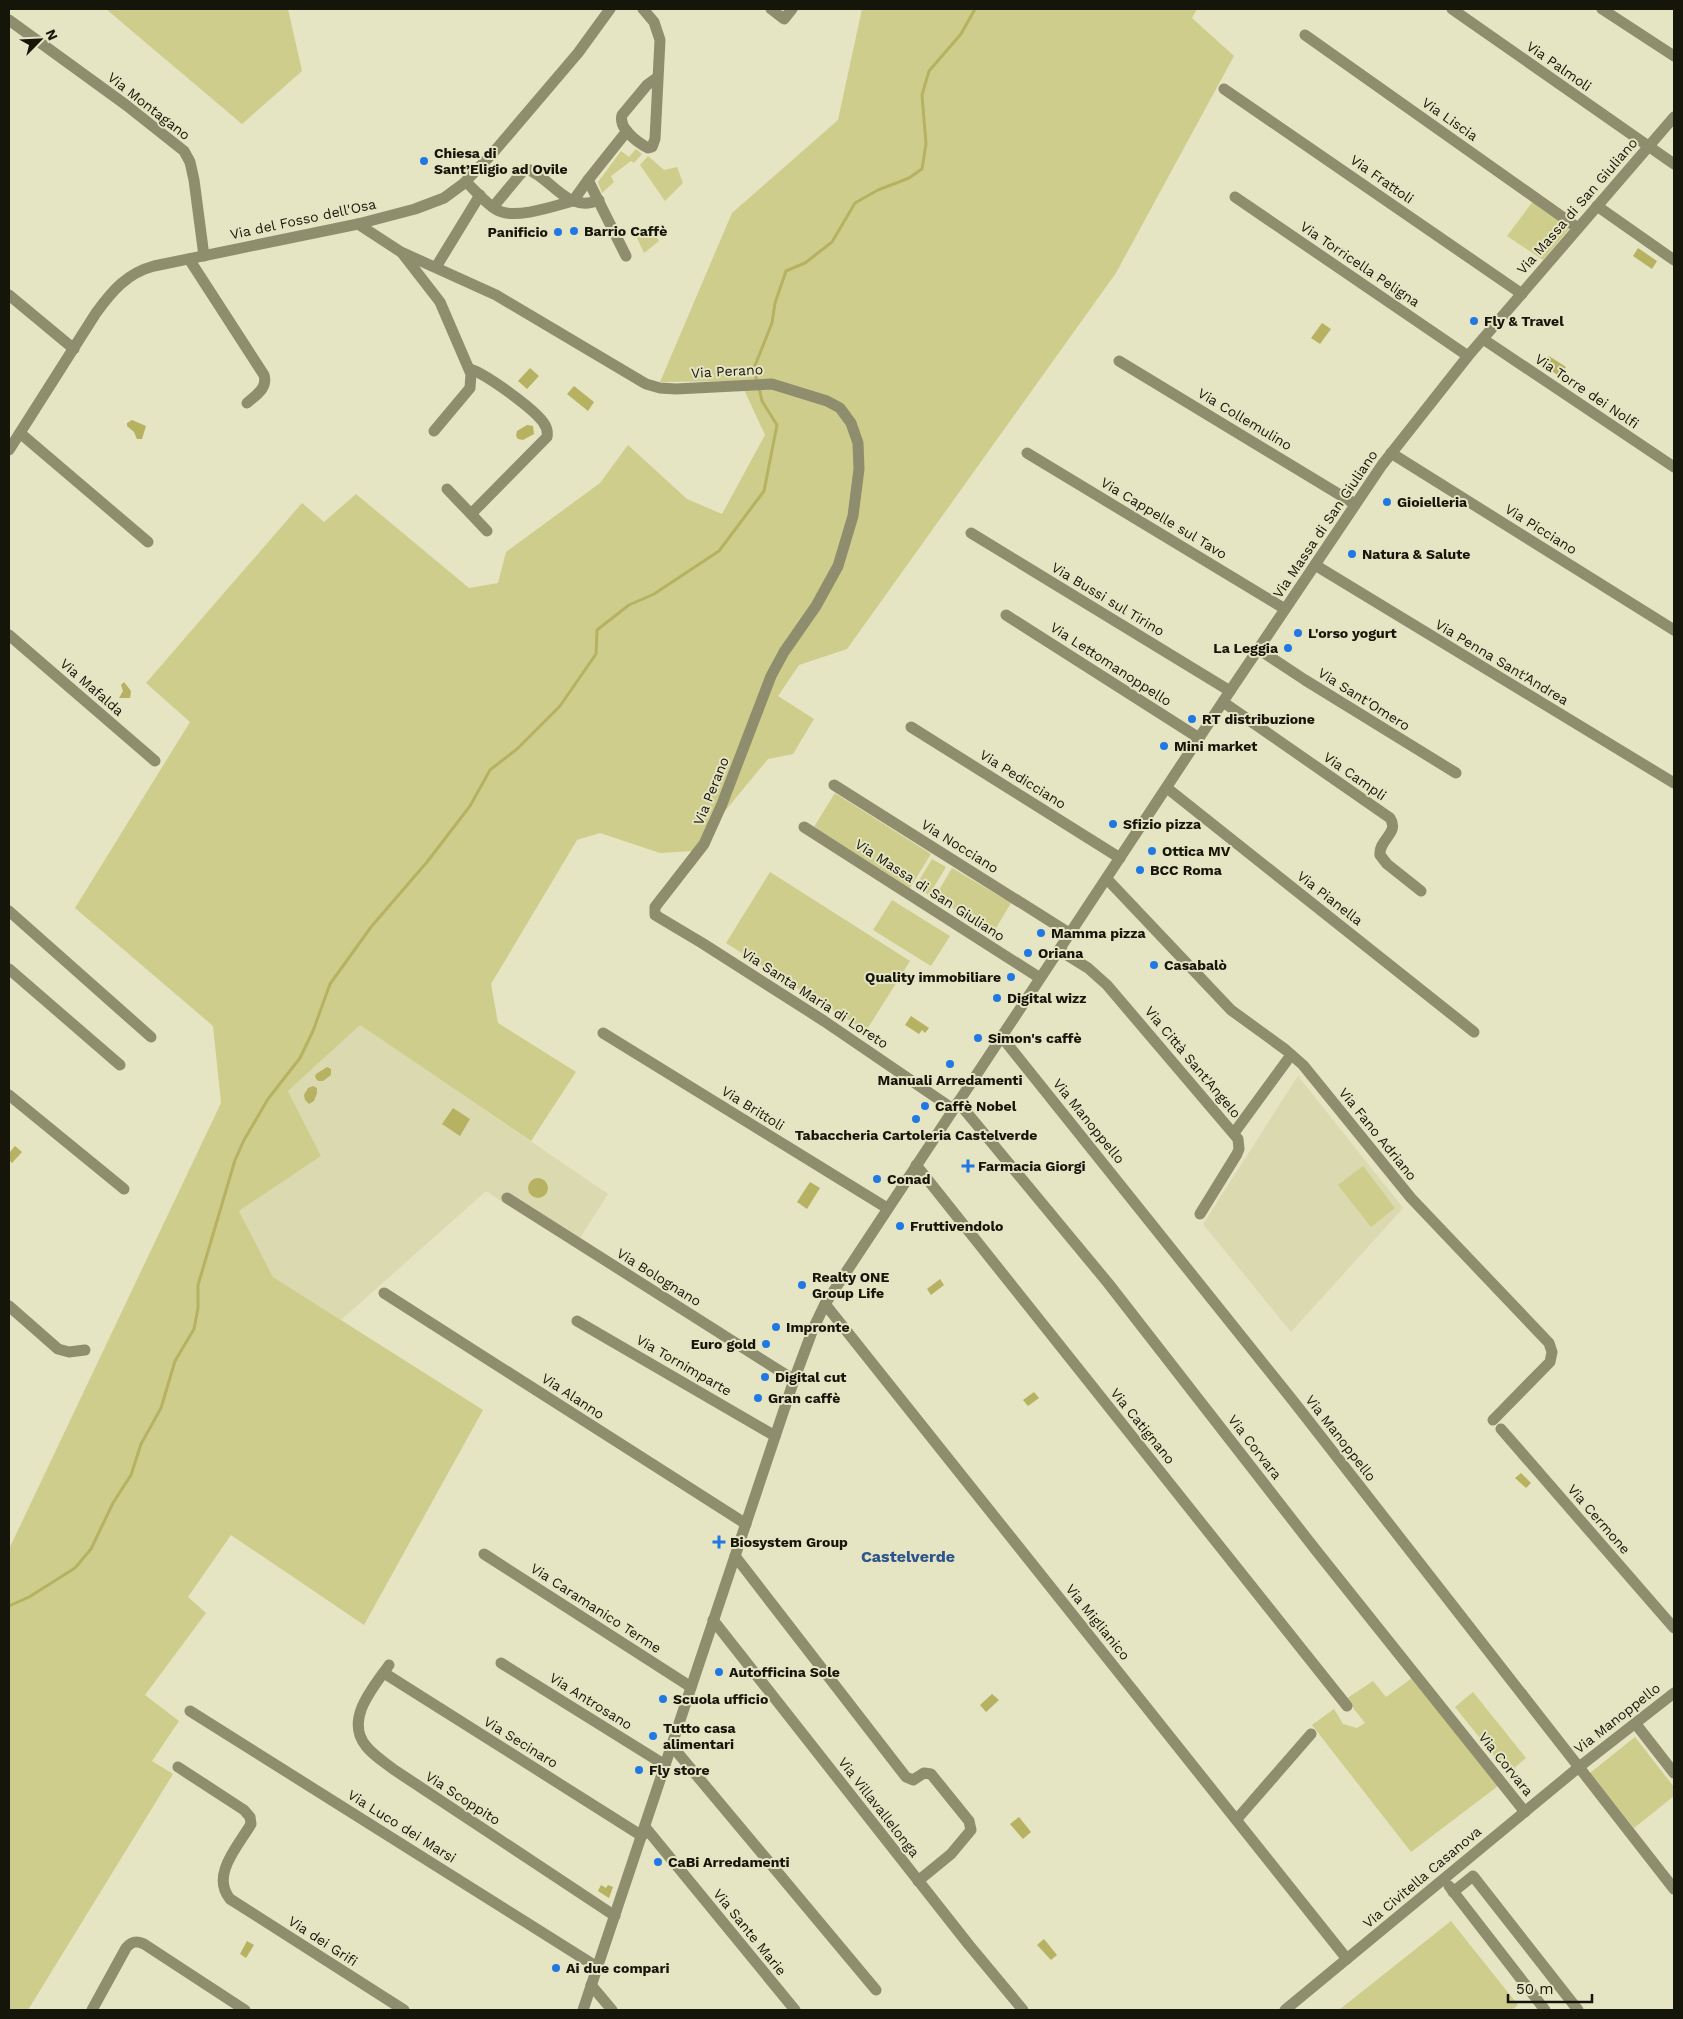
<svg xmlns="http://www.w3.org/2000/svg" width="1683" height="2019" font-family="'Work Sans',sans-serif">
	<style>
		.built { fill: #dad9b0 }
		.green { fill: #cfcd8c }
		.water { fill: #b6b262 }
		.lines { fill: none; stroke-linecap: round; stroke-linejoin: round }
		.stream { stroke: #b6b262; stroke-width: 3 }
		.minor { stroke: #8e8d6d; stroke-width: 11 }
		.poi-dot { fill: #2078e2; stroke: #e5e4c3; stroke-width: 2 }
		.labels { text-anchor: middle; stroke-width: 4; stroke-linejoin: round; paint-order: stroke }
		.street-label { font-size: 14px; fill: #161509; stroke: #e5e4c3 }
		.poi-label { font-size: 14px; font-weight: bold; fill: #161509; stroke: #e5e4c3; text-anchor: start }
		.quarter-label { font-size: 16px; font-weight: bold; fill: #2c558b; stroke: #e5e4c3 }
	</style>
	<rect width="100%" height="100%" fill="#e5e4c3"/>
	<g class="built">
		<polygon points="360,1025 608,1194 580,1238 504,1203 486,1191 341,1320 273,1277 239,1211 321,1156 288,1091"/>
		<polygon points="1298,1076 1403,1208 1291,1332 1203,1224"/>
	</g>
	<g class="green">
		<polygon points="106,9 288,9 302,71 242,124"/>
		<polygon points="862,9 1197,9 1192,18 1234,56 1116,273 847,649 799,665 778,696 814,719 793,754 768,759 692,851 660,853 600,833 577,840 491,984 498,1023 576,1072 531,1141 360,1025 288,1091 321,1156 239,1211 273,1277 483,1410 364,1625 231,1535 188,1597 206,1613 145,1695 179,1721 152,1761 173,1774 28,2010 9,2010 9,1549 221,1103 213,1026 75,908 190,722 146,683 302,503 324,522 356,494 469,588 498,583 506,552 600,483 628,445 687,499 722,514 765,435 740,381 660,382 732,213 838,120"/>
		<polygon points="636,149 642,154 634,163 631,161 611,176 614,182 602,193 598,182 621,151 629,157"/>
		<polygon points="648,156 664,170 677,167 683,183 665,201 640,165"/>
		<polygon points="1534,200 1571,227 1543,260 1507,236"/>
		<polygon points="650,227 659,241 644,253 637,238"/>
		<polygon points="835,793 931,854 910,888 814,827"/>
		<polygon points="932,859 946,867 929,895 915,887"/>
		<polygon points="952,868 1011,903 993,933 935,897"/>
		<polygon points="770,872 910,961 866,1031 726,943"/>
		<polygon points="892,900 950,936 931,966 873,930"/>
		<polygon points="1363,1166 1395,1208 1371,1227 1338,1185"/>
		<polygon points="1412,1678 1498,1786 1411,1852 1312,1725 1334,1709 1343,1724 1357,1728 1365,1723 1346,1699 1373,1681 1386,1697"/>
		<polygon points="1473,1692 1526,1758 1508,1773 1455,1707"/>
		<polygon points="1635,1737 1674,1787 1674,1796 1634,1828 1590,1773"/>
		<polygon points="1451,1921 1518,2005 1512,2010 1339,2010"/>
	</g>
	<g class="water">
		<polygon points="1638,248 1657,261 1652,269 1633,256"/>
		<polygon points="1322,323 1331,329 1320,344 1311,338"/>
		<polygon points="1549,356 1566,367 1559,376 1543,365"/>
		<polygon points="530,368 539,376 527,389 518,381"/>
		<polygon points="574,386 594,402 588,411 567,394"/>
		<polygon points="132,420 146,426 142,439 137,439 134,432 127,426 127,423"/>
		<polygon points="527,425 533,426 534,434 523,440 518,439 516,436 517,431"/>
		<polygon points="124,682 131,691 130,698 119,698 123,691 121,685"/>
		<polygon points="911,1016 929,1028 925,1033 922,1030 919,1034 905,1025"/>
		<polygon points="327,1067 331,1069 331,1075 323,1081 318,1081 315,1077 316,1074"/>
		<polygon points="313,1086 317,1088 317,1093 314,1101 309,1104 305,1100 304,1095 308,1088"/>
		<polygon points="453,1108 470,1119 460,1136 442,1124"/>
		<polygon points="15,1146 22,1152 12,1163 9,1160 9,1153"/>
		<circle cx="538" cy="1188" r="10"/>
		<polygon points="810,1182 820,1188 807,1209 797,1202"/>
		<polygon points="940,1279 944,1285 931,1295 927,1289"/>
		<polygon points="1034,1392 1039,1398 1028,1406 1023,1400"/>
		<polygon points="1521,1473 1531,1483 1526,1488 1515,1478"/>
		<polygon points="992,1694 999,1700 986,1712 980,1705"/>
		<polygon points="1019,1817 1031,1832 1023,1839 1010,1824"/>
		<polygon points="601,1885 606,1888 608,1885 613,1887 609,1898 598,1891"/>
		<polygon points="1044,1939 1057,1955 1051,1960 1037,1945"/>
		<polygon points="247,1941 254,1945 246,1958 240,1954"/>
	</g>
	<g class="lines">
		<g class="stream">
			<polyline points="757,382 754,368 772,323 775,303 786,271 805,263 832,242 855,203 878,190 909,178 922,169 926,144 922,95 929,71 961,34 975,9"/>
			<polyline points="9,1606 29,1597 75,1568 91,1549 113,1503 131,1475 141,1444 161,1408 175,1361 194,1329 198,1308 198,1285 235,1160 244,1140 268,1099 300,1058 313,1031 330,984 371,927 427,862 470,806 490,770 517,749 560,706 596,654 597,630 629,605 654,594 719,551 764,491 777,425 762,401 759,388"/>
		</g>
		<g class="minor">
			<path d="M 643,9 L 654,22 L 660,40 L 655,139 L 652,147 L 648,148 C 637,142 618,128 622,115 L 647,85 L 658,77"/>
			<polyline points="771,9 784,19 792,9"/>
			<polyline points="1452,9 1674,164"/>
			<polyline points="1602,9 1674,56"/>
			<polyline points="9,20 126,105 184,151 190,162 194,180 204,256"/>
			<polyline points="1305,35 1578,228"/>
			<polyline points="1224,89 1522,294"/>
			<polyline points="588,180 627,131"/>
			<path d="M 466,182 C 476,191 486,204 497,210 C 514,220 555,206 573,201 L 588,180 L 626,256"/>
			<polyline points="1235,197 1468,356"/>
			<polyline points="1597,206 1674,260"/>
			<path d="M 493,207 L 523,171 L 527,169 C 552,178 567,214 599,200"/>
			<polyline points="358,224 401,252 496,295 646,384 660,388 676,389 772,384 827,401 840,408 851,423 858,443 859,469 853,516 838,566 816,606 784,652 771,676 722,804 704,844 655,907 655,915 702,943 824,1021 953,1109"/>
			<polyline points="402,253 440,302 471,374 470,388 434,431"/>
			<path d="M 189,259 L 264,375 C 268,388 256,395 247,403"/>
			<polyline points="436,267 480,195"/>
			<polyline points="9,295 74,349"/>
			<polyline points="1483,339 1674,467"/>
			<polyline points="1119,361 1355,504"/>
			<polyline points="20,433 148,542"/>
			<path d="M 9,450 L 96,313 C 112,291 127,273 154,266 L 358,224 L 415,209 L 444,198 L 463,184 L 492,154 L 578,53 L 610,9"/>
			<polyline points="1027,453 1285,609"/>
			<polyline points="1391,453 1674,630"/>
			<path d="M 447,489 L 471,514 L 547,437 C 548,431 547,427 543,422 C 533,408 486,374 470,369"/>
			<polyline points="471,514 487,531"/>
			<polyline points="971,533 1230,691"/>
			<polyline points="1315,565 1674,783"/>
			<polyline points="1006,615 1199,738"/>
			<polyline points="9,635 155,761"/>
			<polyline points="1258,649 1305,680 1456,773"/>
			<path d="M 1223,702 L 1390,818 C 1400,833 1378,840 1380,855 L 1387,864 L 1421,891"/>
			<polyline points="911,727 1120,858"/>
			<polyline points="834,785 1069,933"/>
			<polyline points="1167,788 1474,1032"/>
			<polyline points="804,827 1040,978"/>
			<polyline points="1107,879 1231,1010 1286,1050 1303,1065 1411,1198 1549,1343 1552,1352 1550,1362 1493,1420"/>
			<polyline points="9,911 151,1037"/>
			<polyline points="1059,950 1088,968 1107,985 1238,1139 1239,1149 1237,1154 1200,1214"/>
			<polyline points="9,969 120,1065"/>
			<polyline points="603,1033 887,1208"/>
			<polyline points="1001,1036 1294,1402 1674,1889"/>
			<polyline points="9,1095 124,1189"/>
			<polyline points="958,1102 1108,1283 1315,1549 1525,1812"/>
			<polyline points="1234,1133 1291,1055"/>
			<polyline points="916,1165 1347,1706"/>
			<polyline points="507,1198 794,1380"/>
			<polyline points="384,1293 746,1524"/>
			<polyline points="825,1304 1347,1959"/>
			<polyline points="9,1306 58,1349 69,1352 85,1350"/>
			<polyline points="577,1321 775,1436"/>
			<polyline points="1501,1429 1674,1628"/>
			<polyline points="484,1554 691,1687"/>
			<polyline points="735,1556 906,1777 913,1780 924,1773 931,1774 969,1821 971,1830 951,1854 918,1881"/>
			<polyline points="713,1620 969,1945 1023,2010"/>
			<polyline points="501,1663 665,1765"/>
			<path d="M 389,1665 C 374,1687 344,1719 366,1746 C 373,1755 384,1762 393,1769 L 615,1916"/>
			<polyline points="384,1673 642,1836"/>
			<polyline points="190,1711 597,1967"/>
			<polyline points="1635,1723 1674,1773"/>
			<polyline points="672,1746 876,1990"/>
			<path d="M 178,1767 L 244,1810 L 250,1817 L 251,1824 C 239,1845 210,1875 230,1899 L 404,2010"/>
			<polyline points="1237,1819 1311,1734"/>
			<polyline points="645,1827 795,2010"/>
			<polyline points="1449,1886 1545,2010"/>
			<polyline points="1453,1892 1473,1876 1578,2010"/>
			<polyline points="591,1985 612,2010"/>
			<path d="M 92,2010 L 126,1948 C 131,1942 136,1940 144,1944 L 245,2010"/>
			<polyline points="583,2010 794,1380 813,1329 825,1304 1230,691 1382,465 1468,356 1674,117"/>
			<polyline points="1285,2010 1579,1767 1674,1693"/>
		</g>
	</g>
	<g class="poi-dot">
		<circle cx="424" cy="161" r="5"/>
		<circle cx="574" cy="231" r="5"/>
		<circle cx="558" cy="232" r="5"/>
		<circle cx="1474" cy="321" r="5"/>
		<circle cx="1387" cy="502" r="5"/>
		<circle cx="1352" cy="554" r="5"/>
		<circle cx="1298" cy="633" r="5"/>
		<circle cx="1288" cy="648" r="5"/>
		<circle cx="1192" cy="719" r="5"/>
		<circle cx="1164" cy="746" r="5"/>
		<circle cx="1113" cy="824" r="5"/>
		<circle cx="1152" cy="851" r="5"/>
		<circle cx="1140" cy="870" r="5"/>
		<circle cx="1041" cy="933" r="5"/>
		<circle cx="1028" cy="953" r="5"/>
		<circle cx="1154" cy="965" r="5"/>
		<circle cx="1011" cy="977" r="5"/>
		<circle cx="997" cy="998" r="5"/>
		<circle cx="978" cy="1038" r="5"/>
		<circle cx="950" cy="1064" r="5"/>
		<circle cx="925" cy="1106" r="5"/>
		<circle cx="916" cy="1119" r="5"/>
		<path d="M965.5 1158.5h5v5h5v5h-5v5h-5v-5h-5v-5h5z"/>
		<circle cx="877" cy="1179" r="5"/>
		<circle cx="900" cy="1226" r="5"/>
		<circle cx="802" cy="1285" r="5"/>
		<circle cx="776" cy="1327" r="5"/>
		<circle cx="766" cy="1344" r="5"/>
		<circle cx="765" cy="1377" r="5"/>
		<circle cx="758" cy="1398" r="5"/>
		<path d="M716.5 1534.5h5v5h5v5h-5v5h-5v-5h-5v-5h5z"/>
		<circle cx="719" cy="1672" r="5"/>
		<circle cx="663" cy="1699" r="5"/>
		<circle cx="653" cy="1736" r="5"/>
		<circle cx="639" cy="1770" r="5"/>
		<circle cx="658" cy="1862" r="5"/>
		<circle cx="556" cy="1968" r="5"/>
	</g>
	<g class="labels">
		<g class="street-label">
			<text transform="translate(1559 66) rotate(35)" y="5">Via Palmoli</text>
			<text transform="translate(149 106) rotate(38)" y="5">Via Montagano</text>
			<text transform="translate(1450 119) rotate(35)" y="5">Via Liscia</text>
			<text transform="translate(1382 179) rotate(35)" y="5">Via Frattoli</text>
			<text transform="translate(1577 206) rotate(-49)" y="5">Via Massa di San Giuliano</text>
			<text transform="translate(303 219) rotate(-12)" y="5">Via del Fosso dell'Osa</text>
			<text transform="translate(1360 264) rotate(34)" y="5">Via Torricella Peligna</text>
			<text transform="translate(727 371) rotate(-3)" y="5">Via Perano</text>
			<text transform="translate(1587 391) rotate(34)" y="5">Via Torre dei Nolfi</text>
			<text transform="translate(1245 419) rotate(31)" y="5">Via Collemulino</text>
			<text transform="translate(1164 518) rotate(31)" y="5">Via Cappelle sul Tavo</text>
			<text transform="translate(1325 524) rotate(-56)" y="5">Via Massa di San Giuliano</text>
			<text transform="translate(1541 529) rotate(32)" y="5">Via Picciano</text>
			<text transform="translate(1108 599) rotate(31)" y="5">Via Bussi sul Tirino</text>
			<text transform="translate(1502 662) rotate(31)" y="5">Via Penna Sant'Andrea</text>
			<text transform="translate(1111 664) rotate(33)" y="5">Via Lettomanoppello</text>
			<text transform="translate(92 687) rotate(41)" y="5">Via Mafalda</text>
			<text transform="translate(1364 699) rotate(32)" y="5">Via Sant'Omero</text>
			<text transform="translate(1355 776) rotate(35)" y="5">Via Campli</text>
			<text transform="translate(1023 779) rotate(32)" y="5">Via Pedicciano</text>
			<text transform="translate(711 791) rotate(-68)" y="5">Via Perano</text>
			<text transform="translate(960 846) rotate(32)" y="5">Via Nocciano</text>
			<text transform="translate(930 890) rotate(33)" y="5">Via Massa di San Giuliano</text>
			<text transform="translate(1330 898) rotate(38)" y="5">Via Pianella</text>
			<text transform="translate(815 998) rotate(33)" y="5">Via Santa Maria di Loreto</text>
			<text transform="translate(1193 1062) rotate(50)" y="5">Via Città Sant'Angelo</text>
			<text transform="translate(753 1108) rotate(32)" y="5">Via Brittoli</text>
			<text transform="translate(1089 1121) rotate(51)" y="5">Via Manoppello</text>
			<text transform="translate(1378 1134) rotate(51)" y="5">Via Fano Adriano</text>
			<text transform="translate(659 1277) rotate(32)" y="5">Via Bolognano</text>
			<text transform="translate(684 1365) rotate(30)" y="5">Via Tornimparte</text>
			<text transform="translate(573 1396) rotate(33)" y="5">Via Alanno</text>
			<text transform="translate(1143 1426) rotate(51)" y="5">Via Catignano</text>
			<text transform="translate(1341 1438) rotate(52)" y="5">Via Manoppello</text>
			<text transform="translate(1255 1447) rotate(52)" y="5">Via Corvara</text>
			<text transform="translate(1599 1519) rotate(49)" y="5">Via Cermone</text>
			<text transform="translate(596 1608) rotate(33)" y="5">Via Caramanico Terme</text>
			<text transform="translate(1098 1622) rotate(51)" y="5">Via Miglianico</text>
			<text transform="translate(591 1701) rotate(32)" y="5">Via Antrosano</text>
			<text transform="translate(1617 1718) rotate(-38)" y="5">Via Manoppello</text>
			<text transform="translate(521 1742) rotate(32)" y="5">Via Secinaro</text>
			<text transform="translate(1506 1764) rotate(51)" y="5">Via Corvara</text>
			<text transform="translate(463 1798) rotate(33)" y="5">Via Scoppito</text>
			<text transform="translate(879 1807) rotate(52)" y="5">Via Villavallelonga</text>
			<text transform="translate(402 1826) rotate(32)" y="5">Via Luco dei Marsi</text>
			<text transform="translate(1422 1877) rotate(-40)" y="5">Via Civitella Casanova</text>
			<text transform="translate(750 1932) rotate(51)" y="5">Via Sante Marie</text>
			<text transform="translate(323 1941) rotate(33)" y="5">Via dei Grifi</text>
		</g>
		<g class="poi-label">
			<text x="434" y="158">Chiesa di<tspan x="434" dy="16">Sant’Eligio ad Ovile</tspan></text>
			<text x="584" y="236">Barrio Caffè</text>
			<text x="548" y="237" text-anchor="end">Panificio</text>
			<text x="1484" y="326">Fly &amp; Travel</text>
			<text x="1397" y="507">Gioielleria</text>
			<text x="1362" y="559">Natura &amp; Salute</text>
			<text x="1308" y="638">L'orso yogurt</text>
			<text x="1278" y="653" text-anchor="end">La Leggia</text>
			<text x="1202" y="724">RT distribuzione</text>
			<text x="1174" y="751">Mini market</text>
			<text x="1123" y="829">Sfizio pizza</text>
			<text x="1162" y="856">Ottica MV</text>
			<text x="1150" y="875">BCC Roma</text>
			<text x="1051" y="938">Mamma pizza</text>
			<text x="1038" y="958">Oriana</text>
			<text x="1164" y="970">Casabalò</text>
			<text x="1001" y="982" text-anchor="end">Quality immobiliare</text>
			<text x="1007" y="1003">Digital wizz</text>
			<text x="988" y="1043">Simon's caffè</text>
			<text x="950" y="1085" text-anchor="middle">Manuali Arredamenti</text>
			<text x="935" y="1111">Caffè Nobel</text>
			<text x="916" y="1140" text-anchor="middle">Tabaccheria Cartoleria Castelverde</text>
			<text x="978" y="1171">Farmacia Giorgi</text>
			<text x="887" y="1184">Conad</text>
			<text x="910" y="1231">Fruttivendolo</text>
			<text x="812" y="1282">Realty ONE<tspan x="812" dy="16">Group Life</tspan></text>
			<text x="786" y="1332">Impronte</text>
			<text x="756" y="1349" text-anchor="end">Euro gold</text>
			<text x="775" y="1382">Digital cut</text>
			<text x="768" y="1403">Gran caffè</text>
			<text x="730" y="1547">Biosystem Group</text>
			<text x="729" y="1677">Autofficina Sole</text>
			<text x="673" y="1704">Scuola ufficio</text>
			<text x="663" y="1733">Tutto casa<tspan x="663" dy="16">alimentari</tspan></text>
			<text x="649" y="1775">Fly store</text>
			<text x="668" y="1867">CaBi Arredamenti</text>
			<text x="566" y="1973">Ai due compari</text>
		</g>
		<g class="quarter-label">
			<text x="908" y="1562">Castelverde</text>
		</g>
	</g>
	<rect width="1683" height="2019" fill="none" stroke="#161509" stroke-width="20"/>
	<g transform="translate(40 40) rotate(66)" stroke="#e5e4c3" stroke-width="4" paint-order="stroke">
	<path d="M0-4L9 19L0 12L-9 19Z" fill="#161509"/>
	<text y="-8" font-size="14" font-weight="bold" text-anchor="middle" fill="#161509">N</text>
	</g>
	<path d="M1508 1994v8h84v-8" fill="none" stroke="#161509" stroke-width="2.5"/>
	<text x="1516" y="1994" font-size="15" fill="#161509" stroke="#e5e4c3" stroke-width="4" paint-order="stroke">50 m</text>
</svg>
